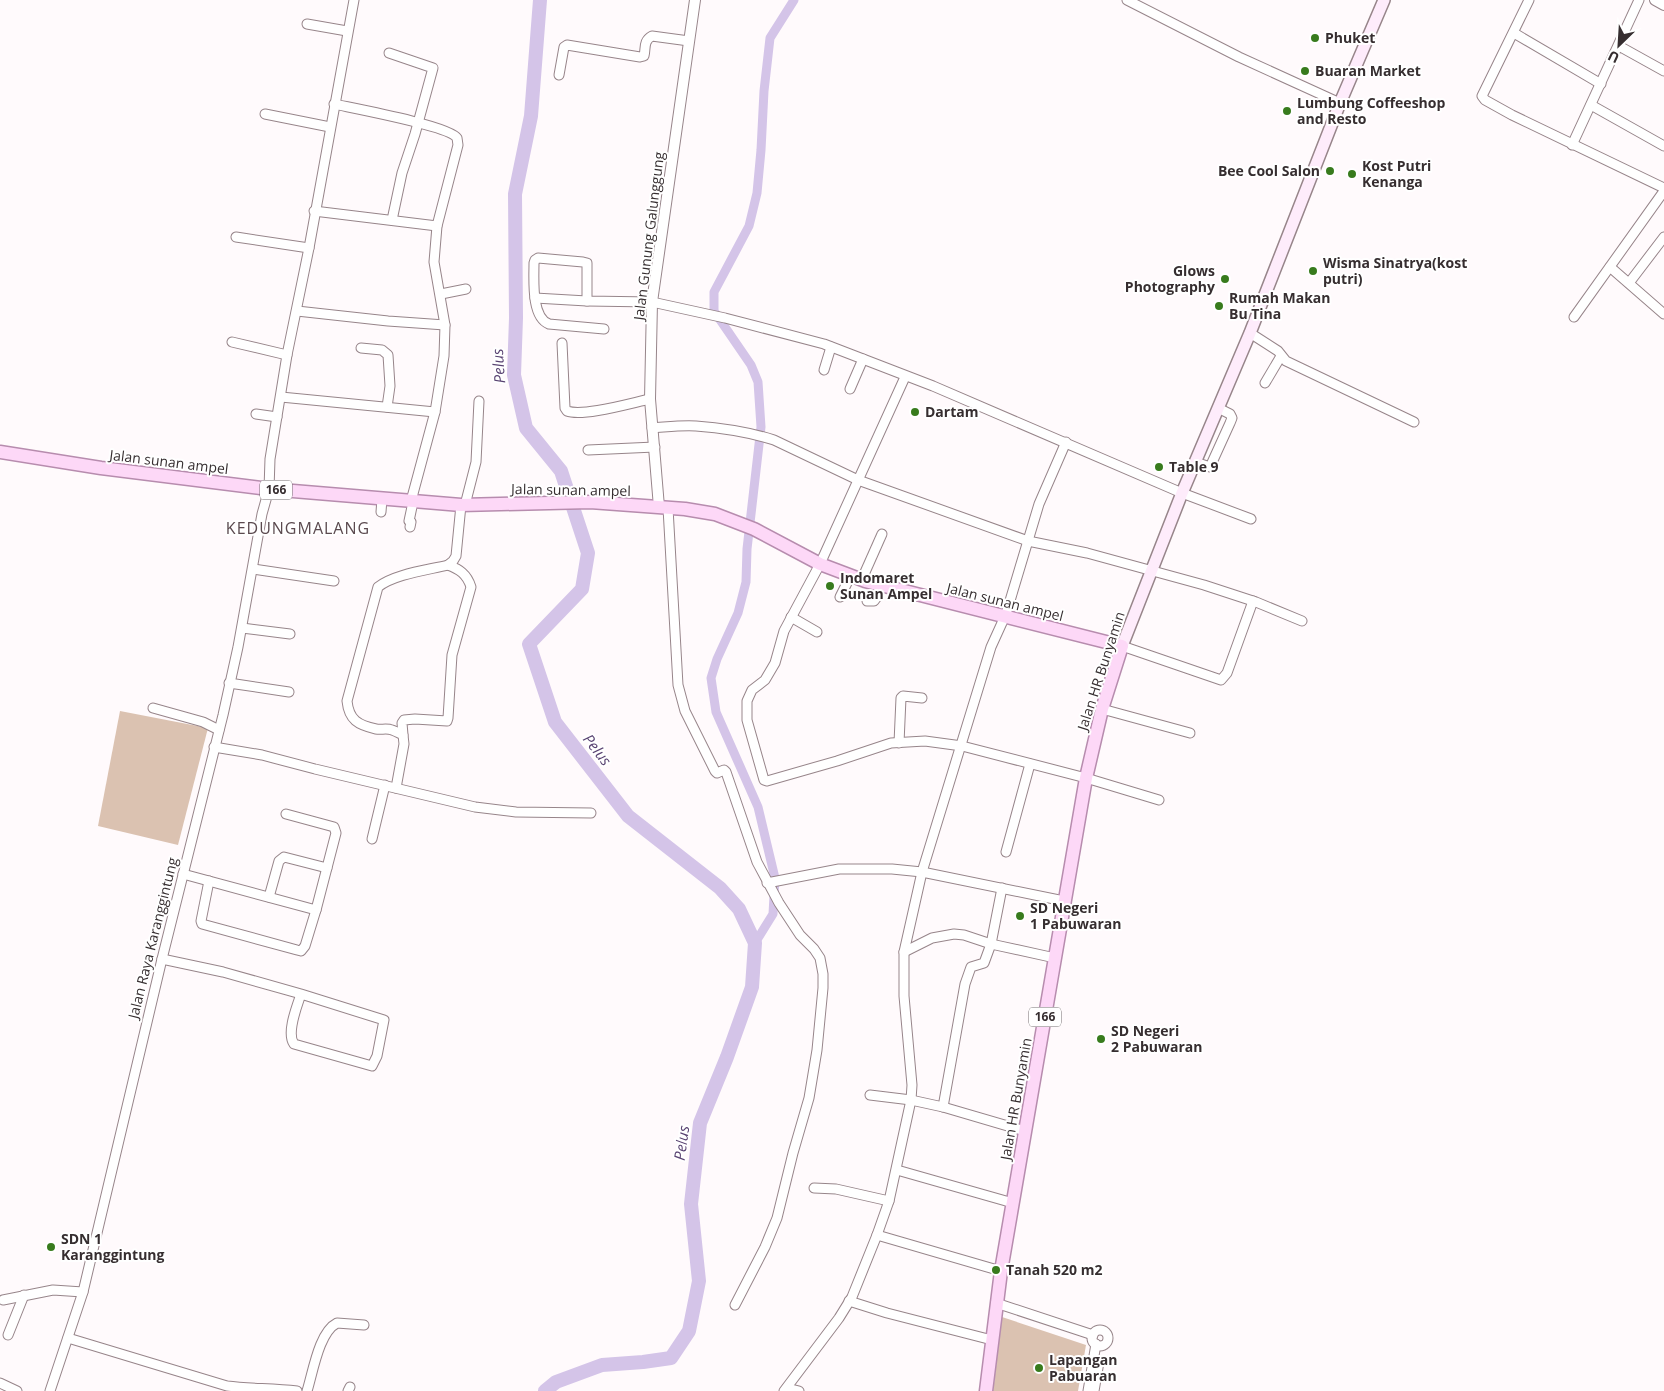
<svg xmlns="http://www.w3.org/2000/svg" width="1664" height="1391" font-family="'Open Sans',sans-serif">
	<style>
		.green { fill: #dbc2b1 }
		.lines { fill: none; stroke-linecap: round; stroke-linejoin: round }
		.canal { stroke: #d4c4e8; stroke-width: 9 }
		.river { stroke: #d4c4e8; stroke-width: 14 }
		.minor-casing { stroke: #97858a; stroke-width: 11 }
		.tertiary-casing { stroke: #97858a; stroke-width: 12 }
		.secondary-casing { stroke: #97858a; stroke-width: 14 }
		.primary-casing { stroke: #b78cae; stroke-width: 15 }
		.minor { stroke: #fff; stroke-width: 9 }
		.tertiary { stroke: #fff; stroke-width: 10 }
		.secondary { stroke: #feecfb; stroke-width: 11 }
		.primary { stroke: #fdd8f7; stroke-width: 12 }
		.poi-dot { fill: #387b1d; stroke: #fff; stroke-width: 2 }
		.labels { text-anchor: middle; stroke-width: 4; stroke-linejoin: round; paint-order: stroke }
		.shield { fill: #fff; stroke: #726d6e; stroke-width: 1 }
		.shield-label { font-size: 12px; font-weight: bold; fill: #362e30 }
		.poi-label { font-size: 14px; font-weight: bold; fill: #362e30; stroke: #fff; text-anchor: start }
		.street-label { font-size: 14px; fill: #362e30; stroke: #fff }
		.water-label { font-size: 15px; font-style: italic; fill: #584271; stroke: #fff }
		.quarter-label { font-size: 16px; letter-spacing: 1px; fill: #5b4a4f; stroke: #fff }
	</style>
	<rect width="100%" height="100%" fill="#fffafc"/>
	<g class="green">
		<polygon points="120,711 208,728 178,845 98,826"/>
		<polygon points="1002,1317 1086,1345 1078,1391 993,1391"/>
	</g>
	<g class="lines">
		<polyline class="canal" points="755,943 773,914 775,878 758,807 716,712 711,678 717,659 738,613 746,582 747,549 761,427 758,382 751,365 714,311 714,292 749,226 757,193 761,150 764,91 770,38 794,0"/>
		<polyline class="river" points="540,0 531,116 515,194 516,318 514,375 526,428 561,471 588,553 582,589 529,644 555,722 628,816 720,888 739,909 755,943 752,987 727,1057 700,1123 691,1204 699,1281 689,1331 671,1358 643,1362 602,1365 556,1382 545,1391"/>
		<g class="minor-casing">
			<g id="minor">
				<polyline points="1127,0 1239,57 1340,103"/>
				<polyline points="1529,0 1482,96 1485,100 1512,115 1664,188"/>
				<polyline points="307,24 347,31"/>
				<polyline points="1514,33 1601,84"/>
				<polyline points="1619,46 1664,71"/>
				<polyline points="389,53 433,68 415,134 402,173 392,220"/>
				<path d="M 559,75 L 564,47 L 567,45 L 640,57 L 644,56 C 646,48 643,41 652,36 L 689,41"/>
				<path d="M 334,104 C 352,108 450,126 457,138 L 458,145 L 437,226 L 434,262 L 445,325 L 444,356 L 435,412 L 411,501"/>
				<polyline points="1591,105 1664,146"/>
				<polyline points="265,114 330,127"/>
				<polyline points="1572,145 1639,0"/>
				<polyline points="314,211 437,226"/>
				<polyline points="236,237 309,248"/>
				<polyline points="1610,267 1664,314"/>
				<polyline points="1629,283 1664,237"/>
				<polyline points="441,294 466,289"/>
				<polyline points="535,298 587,301 652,302 725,318 824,344 933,386 1182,493 1251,519"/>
				<path d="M 587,301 L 587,263 L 583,262 L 538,258 L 535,260 L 534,263 C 534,280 531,317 549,324 L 604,329"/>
				<polyline points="297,311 388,321 445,325"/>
				<polyline points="1574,317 1664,191"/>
				<polyline points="1250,333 1278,351 1286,361 1414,422"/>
				<polyline points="232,342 287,355"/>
				<path d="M 562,343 L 565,408 L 567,411 C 583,417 631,403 650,399"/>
				<polyline points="361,348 382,350 388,355 390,386 387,407"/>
				<polyline points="824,370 831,347"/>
				<polyline points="905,377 820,564 784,631 775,663 765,680 752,690 747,701 747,720 764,780 767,781 837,761 891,743 925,741 962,746 1086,778 1159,800"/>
				<polyline points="1265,383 1281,356"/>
				<polyline points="850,389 863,359"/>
				<polyline points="281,397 435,412"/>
				<polyline points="256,414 277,417"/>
				<path d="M 652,428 C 667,427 682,425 696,426 C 722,428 749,432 774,440 L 858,480 L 1028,541 L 1087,553 L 1204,585 L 1256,602 L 1302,621"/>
				<polyline points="588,450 655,447"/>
				<polyline points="1195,462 1210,467 1230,423 1232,418 1230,414 1218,408"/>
				<polyline points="465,505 476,462 479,401"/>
				<polyline points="668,508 678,685 685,711 715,771 717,773 724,770 726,772 757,862 779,903 800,935 814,949 820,958 823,974 823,988 817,1050 809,1098 793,1153 777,1218 765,1247 735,1305"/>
				<polyline points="381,512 382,499"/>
				<polyline points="410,527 411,522 409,521 413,502"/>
				<polyline points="253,569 334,581"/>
				<polyline points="862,579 882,534"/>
				<polyline points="840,597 851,575"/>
				<polyline points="867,601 874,601 877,597 882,585"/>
				<polyline points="791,617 817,632"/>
				<polyline points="242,628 290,634"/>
				<polyline points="1122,646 1221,680 1227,673 1253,601"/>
				<polyline points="229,683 289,692"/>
				<polyline points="153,708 203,722 219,730"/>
				<polyline points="1102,709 1190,733"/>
				<path d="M 403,735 L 402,723 L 404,720 L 415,719 L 447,721 L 448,718 L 452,655 L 471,587 C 467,574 459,569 448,565"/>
				<polyline points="899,743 901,698 903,696 922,698"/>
				<polyline points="214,747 262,755 315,769 475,807 516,812 591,813"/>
				<path d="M 396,788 L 404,744 L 403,735 C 399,733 395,731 392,730 C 387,728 381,730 376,729 C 358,725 349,720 347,701 L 378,587 C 394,574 428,570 448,565 L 453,561 L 456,556 L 461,505"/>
				<polyline points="372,839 385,785"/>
				<polyline points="1006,852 1030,764"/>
				<polyline points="183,874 316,910 336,833 334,827 286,814"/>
				<polyline points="209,881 201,921 202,924 297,950 301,951 305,946 316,910"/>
				<polyline points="767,883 839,869 892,869 922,872 1064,901"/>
				<polyline points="269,897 279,861 284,857 327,868"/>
				<polyline points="904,952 932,938 954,934 964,935 991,944 1055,958"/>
				<path d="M 162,959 L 223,972 L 301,994 C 297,1006 286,1033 294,1044 L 372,1066 L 377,1056 L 384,1020 L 301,994"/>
				<polyline points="870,1095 911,1100 912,1085 904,996 904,952 922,872 991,647 1006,614 1039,504 1066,442"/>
				<polyline points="943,1107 965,984 971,967 984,963 991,944 1002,888"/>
				<polyline points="897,1170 1013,1203"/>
				<polyline points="814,1188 836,1189 889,1201"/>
				<polyline points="877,1235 1001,1271"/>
				<polyline points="3,1300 53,1290 83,1292"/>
				<polyline points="849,1301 887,1313 992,1340"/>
				<polyline points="996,1303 1093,1335"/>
				<circle cx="1100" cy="1338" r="8"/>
				<polyline points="8,1335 24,1295"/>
				<path d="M 68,1338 L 227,1386 C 250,1389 273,1388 297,1391"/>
				<polyline points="0,1383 17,1391"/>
				<polyline points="787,1388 799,1391"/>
				<polyline points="50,1391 83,1292 162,959 223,715 238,647 262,514 269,489 270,459 287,355 309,248 354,0"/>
				<path d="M 307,1391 C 313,1372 319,1332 337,1323 L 364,1325"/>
				<polyline points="348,1391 350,1387"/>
				<polyline points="784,1391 839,1318 852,1297 877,1235 889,1201 911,1100 943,1107 1025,1131"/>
				<polyline points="1088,1391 1096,1344"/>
				<polyline points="1094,1391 1099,1362"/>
			</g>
		</g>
		<g class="tertiary-casing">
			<g id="tertiary">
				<polyline points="1655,0 1664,5"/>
				<polyline points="659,507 650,399 652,302 695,0"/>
			</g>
		</g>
		<g class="secondary-casing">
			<polyline id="secondary" points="1122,646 1182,493 1250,333 1340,103 1384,0"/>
		</g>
		<g class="primary-casing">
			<polyline id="primary" points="0,452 101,468 269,489 461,505 590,502 685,509 715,514 754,529 820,564 865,581 1122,646 1102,709 1086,778 1001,1271 986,1391"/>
		</g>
		<use href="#minor" class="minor"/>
		<use href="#tertiary" class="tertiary"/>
		<use href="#secondary" class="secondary"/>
		<use href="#primary" class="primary"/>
	</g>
	<g class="poi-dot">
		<circle cx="1315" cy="38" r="5"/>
		<circle cx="1305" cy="71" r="5"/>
		<circle cx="1287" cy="111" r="5"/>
		<circle cx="1330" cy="171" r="5"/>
		<circle cx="1352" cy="174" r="5"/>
		<circle cx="1313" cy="271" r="5"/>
		<circle cx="1225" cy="279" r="5"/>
		<circle cx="1219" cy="306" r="5"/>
		<circle cx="915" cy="412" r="5"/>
		<circle cx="1159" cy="467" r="5"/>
		<circle cx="830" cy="586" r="5"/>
		<circle cx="1020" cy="916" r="5"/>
		<circle cx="1101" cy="1039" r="5"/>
		<circle cx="51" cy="1247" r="5"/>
		<circle cx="996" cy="1270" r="5"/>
		<circle cx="1039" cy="1368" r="5"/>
	</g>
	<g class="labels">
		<g class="shield">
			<rect x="260" y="480.5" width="32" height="19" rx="4"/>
			<rect x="1029" y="1007.5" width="32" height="19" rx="4"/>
		</g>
		<g class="shield-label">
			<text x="276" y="494">166</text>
			<text x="1045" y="1021">166</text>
		</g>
		<g class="poi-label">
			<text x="1325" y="43">Phuket</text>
			<text x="1315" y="76">Buaran Market</text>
			<text x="1297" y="108">Lumbung Coffeeshop<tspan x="1297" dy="16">and Resto</tspan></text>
			<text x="1362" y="171">Kost Putri<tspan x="1362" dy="16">Kenanga</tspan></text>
			<text x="1320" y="176" text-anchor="end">Bee Cool Salon</text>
			<text x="1323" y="268">Wisma Sinatrya(kost<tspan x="1323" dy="16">putri)</tspan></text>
			<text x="1215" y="276" text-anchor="end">Glows<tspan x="1215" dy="16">Photography</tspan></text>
			<text x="1229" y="303">Rumah Makan<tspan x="1229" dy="16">Bu Tina</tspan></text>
			<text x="925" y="417">Dartam</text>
			<text x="1169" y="472">Table 9</text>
			<text x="840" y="583">Indomaret<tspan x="840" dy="16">Sunan Ampel</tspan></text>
			<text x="1030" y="913">SD Negeri<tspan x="1030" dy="16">1 Pabuwaran</tspan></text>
			<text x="1111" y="1036">SD Negeri<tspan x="1111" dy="16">2 Pabuwaran</tspan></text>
			<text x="61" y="1244">SDN 1<tspan x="61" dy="16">Karanggintung</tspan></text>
			<text x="1006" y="1275">Tanah 520 m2</text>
			<text x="1049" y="1365">Lapangan<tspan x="1049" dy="16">Pabuaran</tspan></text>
		</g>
		<g class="street-label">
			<text transform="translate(649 236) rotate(-83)" y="5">Jalan Gunung Galunggung</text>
			<text transform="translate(169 462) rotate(7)" y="5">Jalan sunan ampel</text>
			<text transform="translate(571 490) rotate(1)" y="5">Jalan sunan ampel</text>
			<text transform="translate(1005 602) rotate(14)" y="5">Jalan sunan ampel</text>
			<text transform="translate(1101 671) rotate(-72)" y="5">Jalan HR Bunyamin</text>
			<text transform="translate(153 938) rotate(-76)" y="5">Jalan Raya Karanggintung</text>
			<text transform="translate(1016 1099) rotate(-80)" y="5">Jalan HR Bunyamin</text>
		</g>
		<g class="water-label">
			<text transform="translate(499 366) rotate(-94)" y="5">Pelus</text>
			<text transform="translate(597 750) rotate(52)" y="5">Pelus</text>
			<text transform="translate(682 1143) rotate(-82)" y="5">Pelus</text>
		</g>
		<g class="quarter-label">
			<text x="298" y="534">KEDUNGMALANG</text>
		</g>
	</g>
	<g transform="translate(1619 45) rotate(205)" stroke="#ffffff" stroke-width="4" paint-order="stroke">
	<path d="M0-4L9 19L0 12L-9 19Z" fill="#362e30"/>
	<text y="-8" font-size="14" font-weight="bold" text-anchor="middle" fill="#362e30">U</text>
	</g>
</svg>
